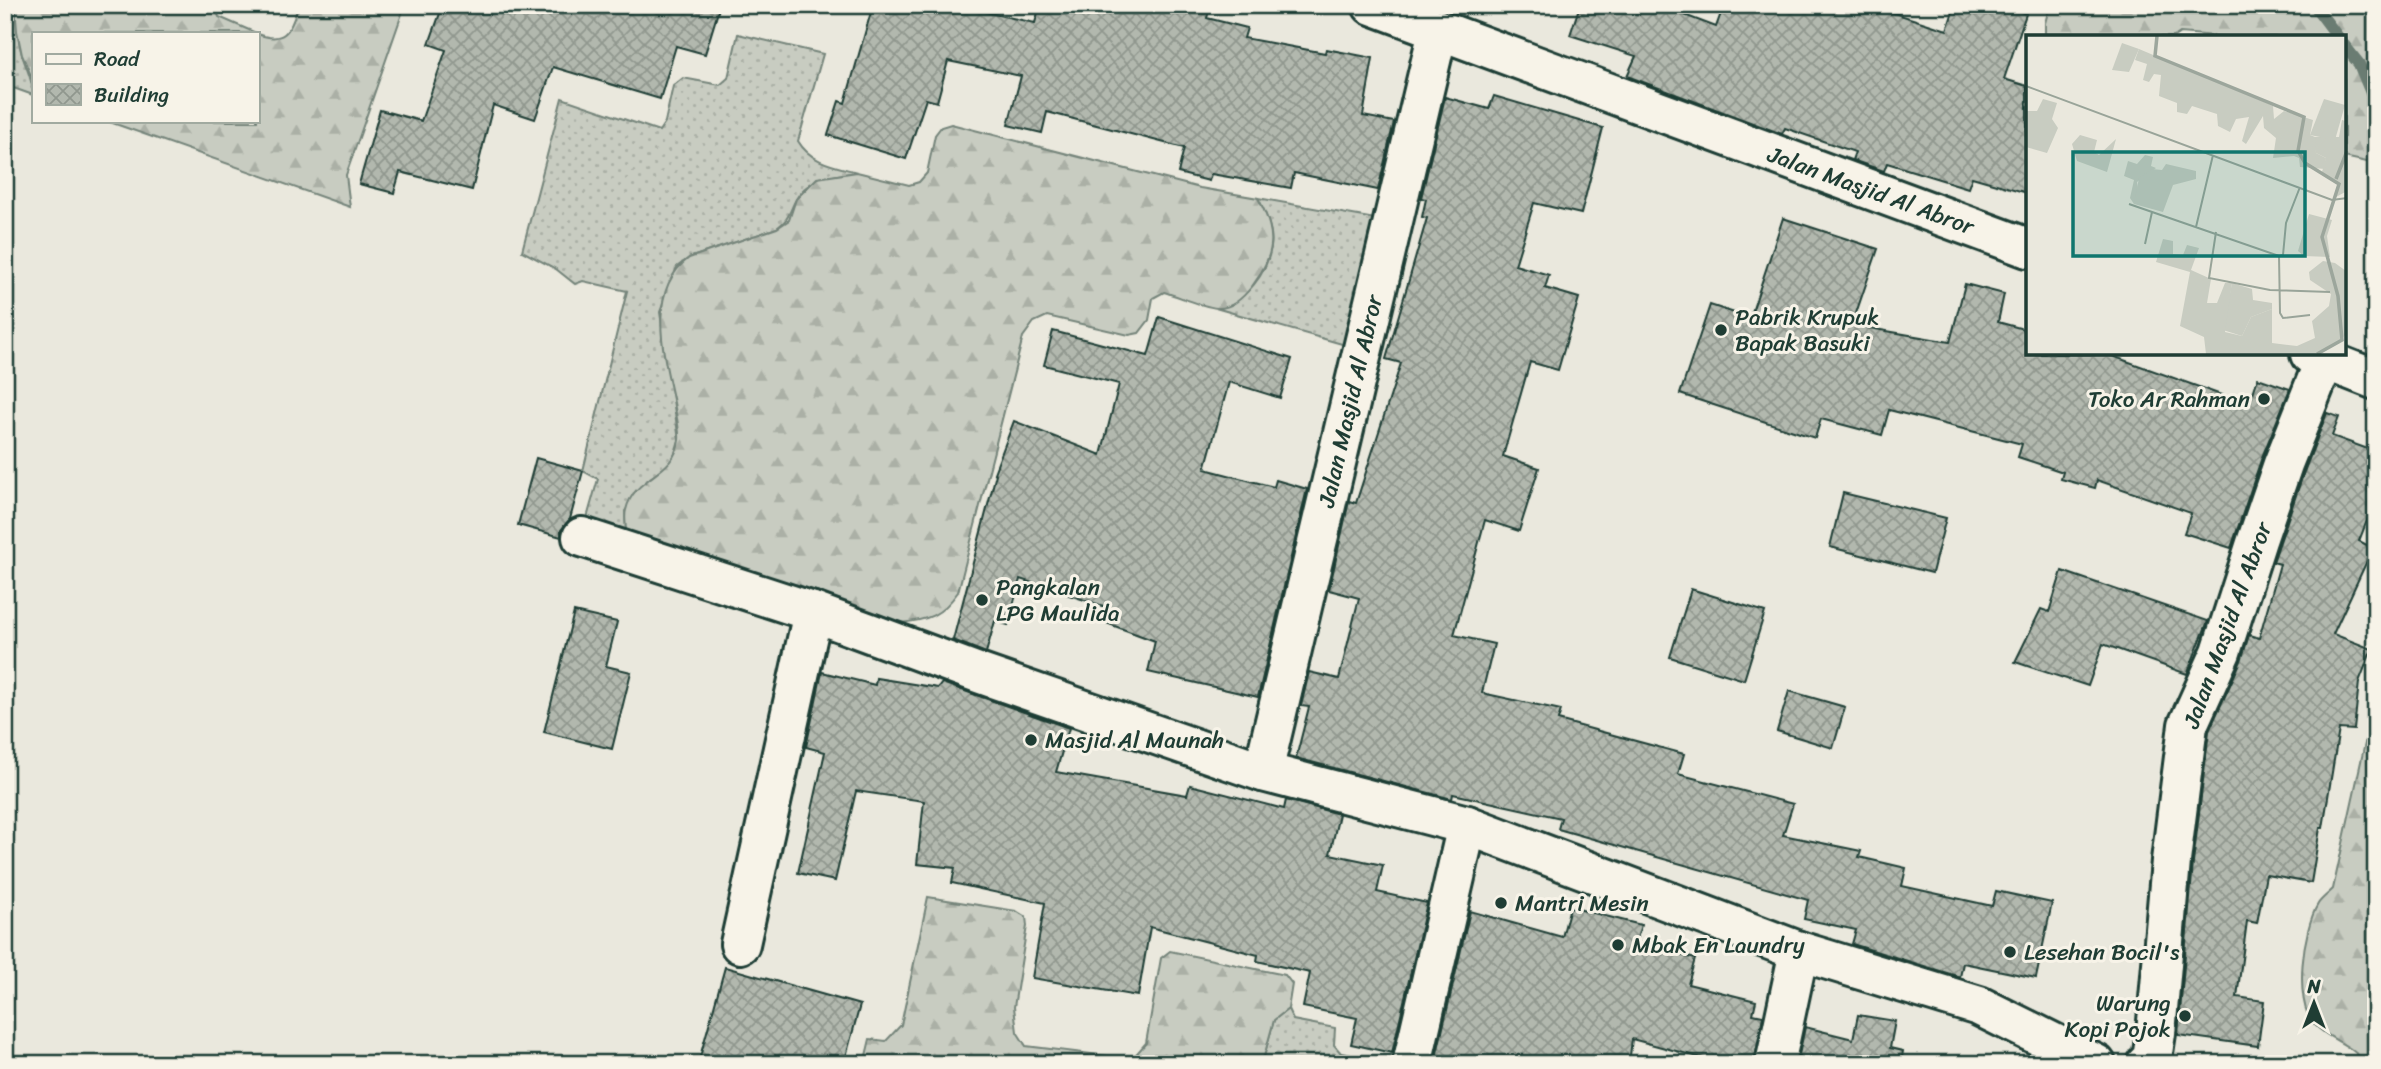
<svg xmlns="http://www.w3.org/2000/svg" width="2381" height="1069" font-family="Sriracha,sans-serif">
	<style>
		.grass { fill: url(#grass-dots); stroke: #74847a; stroke-width: 2 }
		.forest { fill: url(#forest-firs); stroke: #74847a; stroke-width: 2 }
		.lines { fill: none; stroke-linecap: round; stroke-linejoin: round }
		.stream { stroke: #6a7c72; stroke-width: 12 }
		.building { fill: url(#building-cross-hatch); stroke: #1f3d34; stroke-width: 2 }
		.minor-casing { stroke: #1f3d34; stroke-width: 44 }
		.minor { stroke: #f7f3e8; stroke-width: 38 }
		.poi-dot { fill: #1f3d34; stroke: #f7f3e8; stroke-width: 2.5 }
		.labels { text-anchor: middle; stroke-width: 6; stroke-linejoin: round; paint-order: stroke }
		.street-label { font-size: 23px; fill: #1f3d34; stroke: #f7f3e8 }
		.poi-label { font-size: 23px; fill: #1f3d34; stroke: #f7f3e8; text-anchor: start }
		.inset-river { fill: none; stroke: #9ca69c; stroke-width: 3.5 }
		.inset-road { fill: none; stroke: #99a499; stroke-width: 2 }
		.view { fill: #0f766e; fill-opacity: 0.15; stroke: #0f766e; stroke-width: 3.5 }
		.inset-edge { fill: none; stroke: #1f3d34; stroke-width: 3.5 }
	</style>
	<defs>
		<pattern id="grass-dots" width="8" height="8" patternUnits="userSpaceOnUse" patternTransform="scale(1.75)"><rect width="8" height="8" fill="#c8ccc1"/><path d="M2 2h.1M6 6h.1" fill="none" stroke="#abb0a6" stroke-width="1.8" stroke-linecap="round"/></pattern>
		<pattern id="forest-firs" width="22" height="20" patternUnits="userSpaceOnUse" patternTransform="scale(1.75)"><rect width="22" height="20" fill="#c8ccc1"/><path d="M5 1l3.5 6h-7zM16 11l3.5 6h-7z" fill="#abb0a6"/></pattern>
		<pattern id="building-cross-hatch" width="8" height="8" patternUnits="userSpaceOnUse" patternTransform="scale(1.75)"><rect width="8" height="8" fill="#b2b8ae"/><path d="M0 0l8 8M0 8l8-8" fill="none" stroke="#90978e"/></pattern>
	</defs>
	<rect width="100%" height="100%" fill="#eae8dd"/>
	<filter id="ink" filterUnits="userSpaceOnUse"><feTurbulence type="fractalNoise" baseFrequency=".0143" numOctaves="2"/><feDisplacementMap in="SourceGraphic" scale="14" xChannelSelector="R" yChannelSelector="G"/><feConvolveMatrix kernelMatrix="1 2 1 2 8 2 1 2 1" color-interpolation-filters="sRGB"/></filter>
	<g filter="url(#ink)">
		<g class="grass">
			<path d="M 5,5 L 15,5 C 18,20 17,36 21,51 C 25,67 33,78 33,95 L 5,85 Z"/>
			<path d="M 738,34 L 823,54 L 798,141 C 811,163 835,166 857,172 C 833,176 808,176 795,201 C 788,215 790,218 777,228 L 689,258 L 677,267 L 660,312 L 679,440 L 672,463 L 650,478 L 625,511 L 626,531 L 587,518 L 598,479 L 583,471 L 627,291 L 583,281 L 575,284 L 556,269 L 522,251 L 562,98 L 659,131 L 665,122 L 673,86 L 683,78 L 720,85 L 728,78 Z"/>
			<path d="M 1258,198 L 1392,222 L 1363,350 L 1219,309 C 1247,298 1266,276 1271,247 C 1274,231 1265,212 1258,198 Z"/>
			<polygon points="1288,1009 1293,1020 1335,1028 1334,1045 1341,1053 1397,1064 1262,1064 1274,1020"/>
		</g>
		<g class="forest">
			<polygon points="15,5 215,5 219,17 256,33 33,33 33,80 22,55 17,31"/>
			<path d="M 299,5 L 405,5 L 346,175 L 350,207 L 107,121 L 257,121 L 257,34 C 287,45 290,29 299,5 Z"/>
			<polygon points="2050,5 2376,5 2376,164 2344,157 2344,37 2228,37 2180,33 2174,37 2045,37 2045,23"/>
			<path d="M 951,124 L 1200,188 L 1258,198 C 1265,211 1273,230 1271,245 C 1269,267 1242,310 1217,308 C 1200,306 1181,297 1164,292 L 1153,298 L 1149,320 L 1139,333 L 1129,335 L 1047,316 L 1034,322 L 1023,337 L 958,592 C 941,616 928,620 900,623 L 626,531 C 626,525 624,516 626,510 C 634,475 675,476 679,440 C 680,429 676,414 674,403 C 664,356 645,291 689,258 L 777,228 L 789,220 L 796,199 L 817,178 L 857,172 L 909,185 L 919,182 L 927,173 L 935,135 L 941,127 Z"/>
			<path d="M 2376,693 L 2376,1064 L 2365,1064 C 2353,1044 2330,1041 2314,1024 C 2293,1002 2303,929 2318,904 C 2321,899 2328,894 2333,889 Z"/>
			<polygon points="928,897 1016,911 1026,917 1027,926 1014,1007 1017,1032 1026,1046 1132,1059 1146,1043 1161,958 1170,951 1285,975 1292,984 1288,1009 1274,1020 1262,1064 864,1064 870,1039 886,1041 901,1025"/>
		</g>
		<g class="lines">
			<g class="stream">
				<polyline points="2314,5 2338,37"/>
				<polyline points="2344,45 2359,64 2376,105"/>
			</g>
		</g>
		<g class="building">
			<polygon points="443,5 720,5 705,54 676,46 660,99 553,67 535,119 493,105 472,190 400,172 394,193 359,184 380,110 421,121 446,50 429,44"/>
			<polygon points="873,5 953,5 1035,23 1040,5 1190,5 1209,11 1207,18 1247,28 1244,38 1325,53 1326,49 1373,58 1363,116 1394,122 1378,190 1294,173 1291,188 1211,174 1209,181 1178,173 1184,148 1047,112 1042,133 1008,125 1021,76 948,61 937,102 926,99 906,159 828,135 839,101 845,103"/>
			<polygon points="1580,5 1658,5 1716,27 1724,5 1869,5 1947,30 1955,5 2001,5 2026,14 2004,79 2027,86 2027,193 1972,177 1968,188 1887,163 1884,171 1852,160 1855,152 1785,128 1782,134 1627,76 1636,56 1570,35"/>
			<polygon points="1494,96 1603,128 1581,214 1534,203 1515,265 1549,275 1545,288 1579,298 1558,370 1530,362 1503,456 1539,468 1519,531 1485,520 1454,635 1494,644 1482,693 1561,710 1558,720 1684,754 1678,774 1793,804 1783,835 1861,851 1859,857 1906,868 1902,886 1992,906 1996,891 2052,903 2036,978 1963,963 1960,977 1852,944 1856,930 1804,919 1808,900 1558,829 1561,818 1453,794 1452,799 1296,758 1309,707 1301,706 1309,672 1339,679 1359,598 1329,590 1349,501 1356,503 1401,363 1386,359 1427,218 1422,217 1426,199 1421,198 1445,97 1489,109"/>
			<polygon points="1783,218 1878,249 1852,325 1950,342 1965,284 2004,294 1998,322 2027,330 2027,354 2107,354 2249,405 2258,378 2290,389 2262,457 2231,548 2184,533 2191,513 2097,480 2095,488 2061,479 2063,472 2018,457 2022,444 1889,410 1882,435 1821,419 1815,438 1680,394 1710,305 1750,318"/>
			<polygon points="1159,317 1292,359 1280,398 1229,382 1205,469 1274,487 1276,480 1307,489 1258,697 1148,672 1155,641 1098,620 1103,606 1020,579 1008,625 995,621 986,653 953,640 996,474 994,473 1014,421 1101,455 1119,384 1044,365 1053,331 1148,356"/>
			<polygon points="2327,413 2339,417 2332,436 2376,452 2376,498 2359,541 2373,548 2333,634 2372,649 2359,682 2354,730 2339,729 2323,828 2320,828 2311,883 2266,875 2257,923 2247,921 2237,997 2264,1001 2258,1046 2178,1035 2193,863 2209,731 2241,661 2249,635 2259,638 2280,564 2273,562 2304,472"/>
			<polygon points="536,458 583,471 570,519 561,530 561,537 518,525"/>
			<polygon points="1843,493 1946,518 1932,573 1830,547"/>
			<polygon points="2062,571 2208,621 2187,674 2103,644 2088,686 2015,662 2041,609 2049,612"/>
			<polygon points="1691,589 1765,612 1744,680 1670,657"/>
			<polygon points="574,612 617,622 606,666 631,672 612,749 544,732"/>
			<polygon points="822,672 875,685 876,678 938,688 942,683 1069,728 1056,772 1187,795 1190,785 1284,809 1286,800 1339,814 1330,854 1383,865 1377,892 1427,903 1392,1053 1351,1044 1357,1018 1303,1007 1310,973 1257,961 1258,955 1150,927 1138,996 1032,978 1045,903 952,883 955,868 917,864 924,801 856,791 835,881 798,873 825,752 806,747"/>
			<polygon points="1789,691 1845,707 1833,748 1777,731"/>
			<polygon points="1570,907 1641,925 1636,942 1695,959 1688,984 1756,1001 1753,1014 1763,1016 1754,1064 1724,1064 1632,1039 1629,1064 1435,1062 1470,911 1562,937"/>
			<polygon points="725,967 860,1005 844,1064 698,1064"/>
			<polygon points="1858,1015 1895,1021 1890,1048 1903,1051 1901,1064 1797,1064 1805,1027 1853,1039"/>
		</g>
		<g class="lines">
			<g class="minor-casing">
				<g id="minor">
					<polyline points="1372,5 2028,248"/>
					<polyline points="2310,354 2376,380"/>
					<polyline points="582,537 813,612 981,674 1263,772 1467,825 1799,951 1979,1006 2096,1064"/>
					<polyline points="1263,772 1438,31"/>
					<polyline points="740,944 813,612"/>
					<polyline points="1412,1064 1467,825"/>
					<polyline points="1775,1064 1799,951"/>
					<polyline points="2146,1064 2152,1059 2156,1033 2171,861 2188,725 2221,652 2257,540 2283,464 2325,359"/>
				</g>
			</g>
			<use href="#minor" class="minor"/>
		</g>
	</g>
	<g class="poi-dot">
		<circle cx="1721" cy="330" r="7"/>
		<circle cx="2264" cy="399" r="7"/>
		<circle cx="982" cy="600" r="7"/>
		<circle cx="1031" cy="740" r="7"/>
		<circle cx="1501" cy="903" r="7"/>
		<circle cx="1618" cy="945" r="7"/>
		<circle cx="2010" cy="952" r="7"/>
		<circle cx="2185" cy="1016" r="7"/>
	</g>
	<g class="labels">
		<g class="street-label">
			<text transform="translate(1871 190) rotate(20)" y="8">Jalan Masjid Al Abror</text>
			<text transform="translate(1350 401) rotate(-77)" y="8">Jalan Masjid Al Abror</text>
			<text transform="translate(2227 625) rotate(-70)" y="8">Jalan Masjid Al Abror</text>
		</g>
		<g class="poi-label">
			<text x="1735" y="325">Pabrik Krupuk<tspan x="1735" dy="26">Bapak Basuki</tspan></text>
			<text x="2250" y="407" text-anchor="end">Toko Ar Rahman</text>
			<text x="996" y="595">Pangkalan<tspan x="996" dy="26">LPG Maulida</tspan></text>
			<text x="1045" y="748">Masjid Al Maunah</text>
			<text x="1515" y="911">Mantri Mesin</text>
			<text x="1632" y="953">Mbak En Laundry</text>
			<text x="2024" y="960">Lesehan Bocil's</text>
			<text x="2171" y="1011" text-anchor="end">Warung<tspan x="2171" dy="26">Kopi Pojok</tspan></text>
		</g>
	</g>
	<g transform="translate(2026 35)">
		<rect width="320" height="320" fill="#eae8dd"/>
		<path d="M 316,85 L 320,86 L 321,156 L 310,162 L 313,149 L 296,137 L 300,123 L 290,118 L 288,111 L 289,102 L 313,102 ZM 119,120 L 127,122 L 125,131 L 130,133 L 111,147 L 113,160 L 108,169 L 104,163 L 108,145 L 98,141 L 102,126 L 111,129 ZM 206,248 L 226,254 L 227,265 L 246,268 L 246,274 L 225,282 L 216,301 L 197,295 Z" fill="#c8ccc1"/>
		<path d="M 113,14 L 236,66 L 247,71 L 248,84 L 258,76 L 287,85 L 284,100 L 289,102 L 290,118 L 300,123 L 299,134 L 274,132 L 273,123 L 268,121 L 247,123 L 250,103 L 238,93 L 237,81 L 220,109 L 216,106 L 223,82 L 210,84 L 204,97 L 192,91 L 191,79 L 166,71 L 161,79 L 151,77 L 151,68 L 133,61 L 135,40 L 128,39 L 123,47 L 117,45 L 121,29 L 109,25 ZM 17,64 L 31,68 L 26,84 L 32,93 L 21,118 L 0,112 L 0,76 L 11,76 ZM 54,100 L 71,105 L 68,117 L 73,120 L 90,104 L 81,137 L 51,126 L 46,109 ZM 140,129 L 170,136 L 170,144 L 147,150 L 137,177 L 108,169 L 113,143 L 126,134 L 136,135 ZM 283,179 L 306,185 L 301,201 L 304,222 L 278,221 L 272,216 ZM 137,204 L 147,206 L 147,219 L 157,220 L 161,210 L 173,213 L 165,235 L 185,244 L 181,268 L 191,268 L 199,248 L 206,248 L 199,297 L 216,301 L 225,282 L 246,274 L 246,308 L 271,311 L 289,303 L 286,286 L 303,271 L 305,259 L 284,245 L 283,237 L 297,226 L 309,228 L 320,236 L 319,300 L 313,308 L 291,319 L 180,319 L 178,302 L 154,291 L 164,237 L 130,227 Z" fill="#c8ccc1"/>
		<path d="M 298,64 L 319,70 L 309,105 L 284,100 Z" fill="#c8ccc1"/>
		<path d="M 96,8 L 113,14 L 103,37 L 86,35 Z" fill="#c8ccc1"/>
		<path class="inset-river" d="M 131,1 L 129,21 L 278,82 L 272,116 L 279,128 L 313,149 L 296,202 L 312,261 L 316,305 L 291,319M 310,144 L 321,116"/>
		<path class="inset-road" d="M 0,51 L 306,165 L 321,163M 274,152 L 260,188 L 257,220 L 253,221 L 254,278 L 257,283 L 284,280M 103,169 L 253,221M 170,192 L 187,120M 190,197 L 183,243 L 244,255 L 304,257M 119,209 L 126,177"/>
		<path class="view" d="M 47,117 L 279,117 L 279,221 L 47,221 Z"/>
		<rect width="320" height="320" class="inset-edge"/>
	</g>
	<rect width="2381" height="1069" fill="none" stroke="#f7f3e8" stroke-width="28"/>
	<rect x="14" y="14" width="2353" height="1041" fill="none" stroke="#1f3d34" stroke-width="2.5" filter="url(#ink)"/>
	<rect x="32" y="32" width="228" height="91" fill="#f7f3e8" stroke="#a1aaa0" stroke-width="2"/>
	<rect x="46" y="54" width="35" height="10" fill="#f7f3e8" stroke="#a1aaa0" stroke-width="2"/>
	<text x="94" y="66" font-size="21" fill="#1f3d34">Road</text>
	<rect x="46" y="84" width="35" height="21" fill="url(#building-cross-hatch)" stroke="#a1aaa0" stroke-width="2"/>
	<text x="94" y="102" font-size="21" fill="#1f3d34">Building</text>
	<g transform="translate(2314 1003)" stroke="#f7f3e8" stroke-width="5" paint-order="stroke">
	<path d="M0-5L12 26L0 18L-12 26Z" fill="#1f3d34"/>
	<text y="-10" font-size="19" font-weight="bold" text-anchor="middle" fill="#1f3d34">N</text>
	</g>
</svg>
